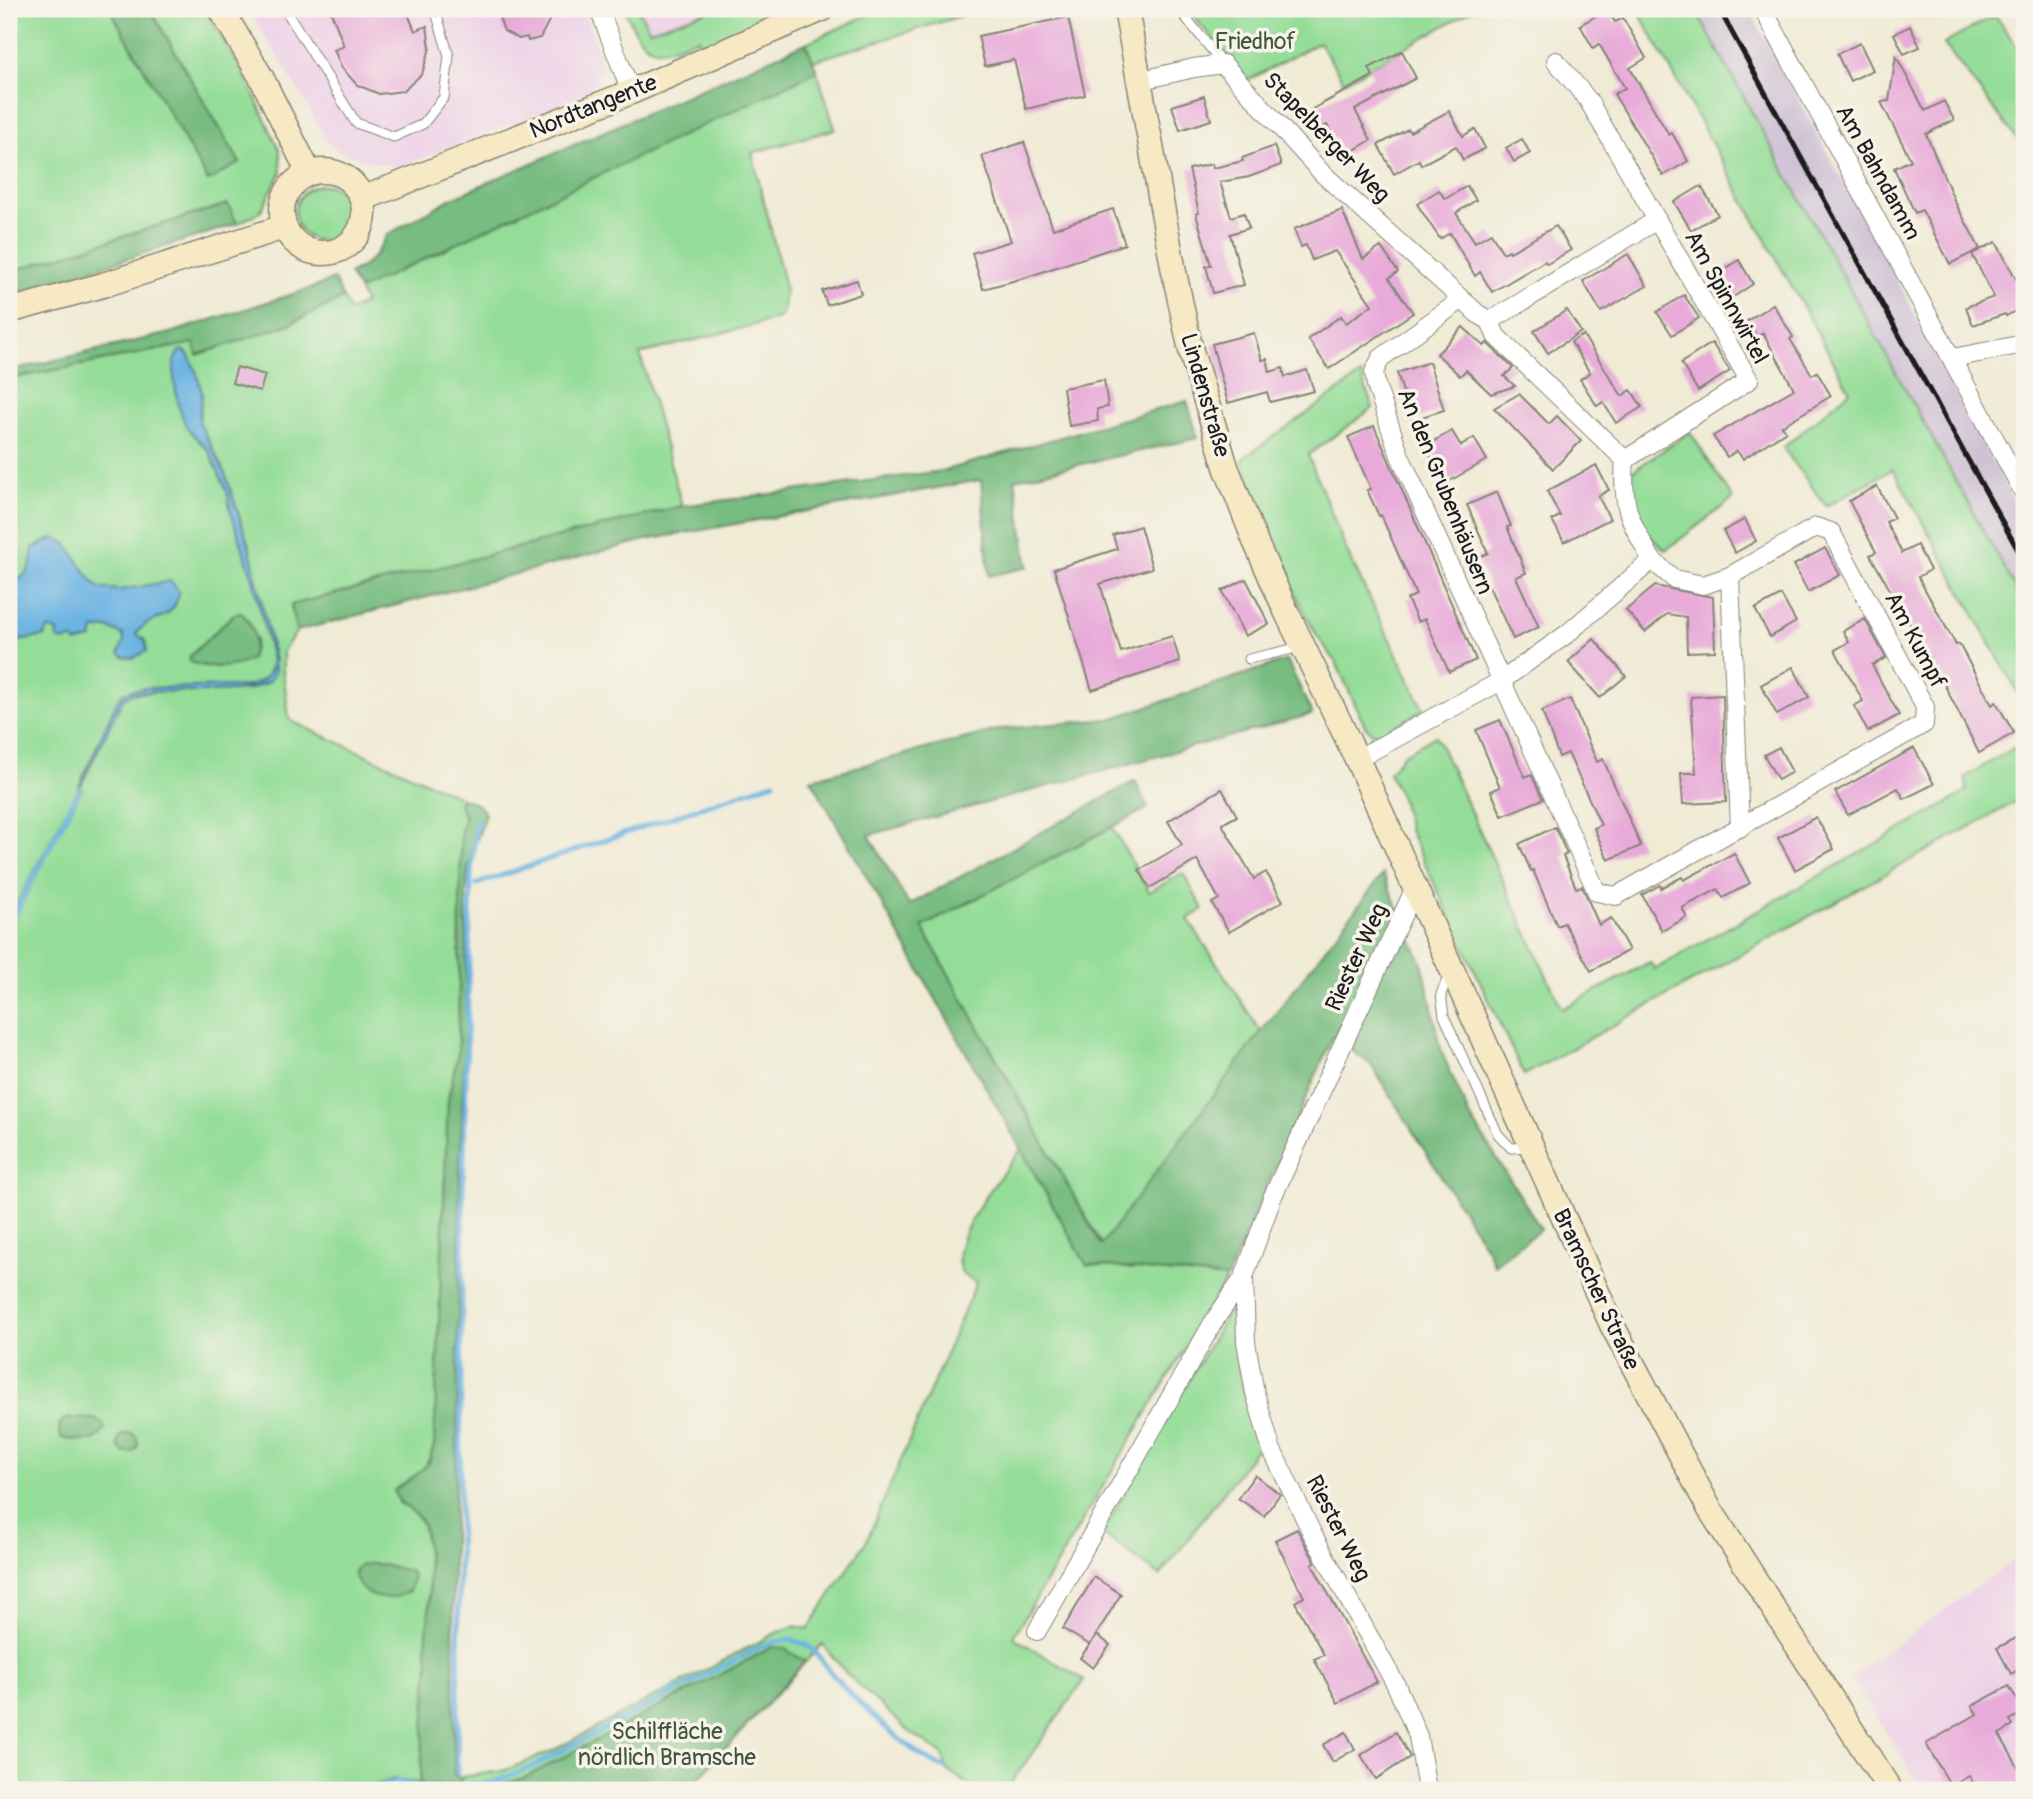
<svg xmlns="http://www.w3.org/2000/svg" width="2033" height="1799" font-family="Pangolin,sans-serif">
	<style>
		.built { fill: #edd0e8 }
		.industrial { fill: #ccbed4 }
		.green { fill: #94dd98; stroke: #587c5a; stroke-width: 2; fill-rule: evenodd }
		.forest { fill: #77bc80; stroke: #4a6c4e; stroke-width: 2 }
		.water { fill: #6ab3e2; stroke: #43687f; stroke-width: 2 }
		.lines { fill: none; stroke-linecap: round; stroke-linejoin: round }
		.stream { stroke: #6ab3e2; stroke-width: 5 }
		.building { fill: #e8abd9 }
		.lane-casing { stroke: #868478; stroke-width: 11 }
		.street-casing { stroke: #868478; stroke-width: 20 }
		.secondary-casing { stroke: #868478; stroke-width: 27 }
		.lane { stroke: #fff; stroke-width: 9 }
		.street { stroke: #fff; stroke-width: 18 }
		.secondary { stroke: #f7e9c3; stroke-width: 24 }
		.rail { stroke: #1c1c1c; stroke-width: 5 }
		.labels { text-anchor: middle; stroke-width: 7; stroke-linejoin: round; paint-order: stroke }
		.park-label { font-size: 23px; fill: #405641; stroke: #f7f3e8 }
		.street-label { font-size: 23px; fill: #1c1c1c; stroke: #f7f3e8 }
	</style>
	<rect width="100%" height="100%" fill="#f7f3e8"/>
	<filter id="ink" filterUnits="userSpaceOnUse"><feTurbulence type="fractalNoise" baseFrequency=".0143" numOctaves="2"/><feDisplacementMap in="SourceGraphic" scale="14" xChannelSelector="R" yChannelSelector="G"/><feConvolveMatrix kernelMatrix="1 2 1 2 8 2 1 2 1" color-interpolation-filters="sRGB"/></filter>
	<filter id="wash" filterUnits="userSpaceOnUse"><feTurbulence type="fractalNoise" baseFrequency=".00686" numOctaves="4" result="noise"/><feDisplacementMap in="SourceGraphic" scale="28" xChannelSelector="R" yChannelSelector="G"/><feGaussianBlur stdDeviation="1.57" result="paint"/><feColorMatrix in="noise" values="0 0 0 0 0 0 0 0 0 0 0 0 0 0 0 0 0 1.4 0 .05"/><feComposite in="paint" operator="in"/></filter>
	<g filter="url(#wash)">
		<rect width="100%" height="100%" fill="#f0ebd5"/>
		<g class="built">
			<polygon points="248,9 583,9 603,68 592,87 567,102 399,167 370,162 337,150 327,142 304,99"/>
			<polygon points="638,9 714,9 649,30 645,17 641,17"/>
			<polygon points="2024,1553 2024,1790 1923,1790 1850,1677"/>
		</g>
		<polygon class="industrial" points="1695,9 1749,9 1906,297 1941,367 2024,519 2024,604"/>
		<g class="green">
			<polygon points="9,9 110,9 208,181 239,162 150,9 205,9 247,80 280,151 281,173 260,212 237,224 227,204 9,272"/>
			<path d="M 625,9 L 638,9 L 650,30 L 714,9 L 787,9 L 702,46 L 698,38 C 652,57 644,55 625,9 Z"/>
			<polygon points="881,9 984,9 813,61 806,43"/>
			<polygon points="1188,9 1474,9 1344,82 1319,42 1247,81"/>
			<polygon points="1637,9 1695,9 2024,604 2024,704 1893,469 1826,506 1783,448 1850,391"/>
			<polygon points="1995,15 2024,57 2024,148 1944,44"/>
			<path d="M 817,71 L 835,129 L 752,153 L 785,287 L 783,312 L 777,319 L 640,354 L 682,506 L 291,605 L 297,631 L 283,651 L 283,672 L 289,717 L 293,722 L 462,798 L 459,803 L 465,818 L 461,831 L 458,1053 L 448,1100 L 434,1445 C 428,1468 419,1475 398,1486 L 399,1503 C 408,1508 419,1515 422,1525 C 428,1544 430,1592 429,1613 C 428,1630 424,1643 429,1661 L 420,1783 L 394,1779 L 358,1790 L 9,1790 L 9,928 L 82,789 L 78,789 L 9,918 L 9,379 L 194,342 L 198,355 L 287,325 L 343,298 L 350,311 L 365,303 L 359,290 ZM 188,354 L 196,371 L 202,393 L 199,422 L 225,473 L 249,546 L 275,661 L 270,681 L 249,690 L 150,692 L 132,694 L 123,698 L 80,786 L 117,701 L 131,690 L 247,686 C 262,682 271,677 272,660 L 253,579 L 230,509 L 227,491 L 209,451 L 187,428 ZM 233,615 L 256,639 L 251,659 L 190,656 Z"/>
			<circle cx="323" cy="213" r="28"/>
			<polygon points="1361,375 1373,408 1308,455 1348,554 1424,710 1382,733 1372,733 1365,726 1336,662 1317,636 1302,608 1263,517 1242,459"/>
			<polygon points="1690,432 1733,499 1666,550 1645,533 1636,511 1631,472"/>
			<polygon points="1436,736 1562,1009 1650,962 1655,969 1961,795 1967,790 1965,777 2024,742 2024,797 1524,1075 1409,830 1401,798 1389,773 1404,754"/>
			<polygon points="1112,827 1149,892 1183,873 1203,909 1188,919 1261,1032 1102,1245 922,927"/>
			<path d="M 1021,1149 L 1086,1264 L 1227,1278 L 1013,1637 L 1084,1680 L 1006,1790 L 978,1790 L 947,1770 L 943,1755 L 906,1729 L 848,1675 L 822,1644 L 688,1790 L 459,1790 L 461,1777 L 503,1771 L 550,1752 L 774,1634 L 794,1626 L 808,1629 L 867,1540 L 976,1283 C 973,1280 966,1277 963,1274 C 941,1245 1004,1172 1021,1149 Z"/>
			<polygon points="1229,1310 1235,1310 1236,1316 1240,1377 1260,1444 1160,1576 1102,1533"/>
		</g>
		<g class="forest">
			<polygon points="110,9 150,9 240,163 208,181"/>
			<polygon points="806,43 817,71 359,290 349,274 364,266 376,254 387,235 452,198"/>
			<polygon points="228,204 237,224 9,296 9,272"/>
			<polygon points="334,279 343,298 287,325 197,355 194,343 9,379 9,371 170,333 312,288"/>
			<polygon points="1187,401 1198,438 1015,479 1028,567 989,576 981,480 646,540 297,631 291,605 682,506 942,471"/>
			<path d="M 241,612 C 255,627 257,640 251,659 C 235,669 209,669 190,662 L 190,656 L 233,615 Z"/>
			<polygon points="1287,660 1312,714 869,835 909,905 1135,781 1148,808 922,927 1101,1245 1261,1032 1383,874 1423,966 1442,1053 1468,1113 1541,1229 1494,1265 1488,1251 1371,1065 1333,1036 1227,1278 1086,1264 811,779 1001,729 1110,719"/>
			<path d="M 462,798 C 472,802 482,804 485,815 L 468,868 L 466,893 L 466,1027 L 460,1158 L 457,1452 L 453,1542 L 454,1776 L 461,1777 L 460,1783 L 437,1786 L 420,1783 L 429,1661 C 424,1643 428,1630 429,1612 C 430,1594 428,1538 422,1523 C 415,1508 397,1507 394,1490 L 413,1478 L 429,1463 L 434,1445 L 448,1100 L 458,1053 L 461,831 L 465,818 L 459,803 Z"/>
			<path d="M 71,1418 L 93,1419 L 102,1422 L 105,1429 C 96,1446 78,1441 61,1438 L 59,1425 L 63,1420 Z"/>
			<circle cx="128" cy="1443" r="10"/>
			<path d="M 373,1563 L 410,1571 L 413,1579 L 409,1591 C 388,1605 357,1598 354,1571 L 359,1566 Z"/>
			<polygon points="772,1647 783,1648 805,1661 688,1790 483,1790 526,1777"/>
		</g>
		<g class="water">
			<path d="M 183,350 L 188,354 L 196,371 L 202,393 L 199,422 L 225,473 L 249,546 L 275,661 L 275,672 L 270,681 C 240,696 200,691 166,692 C 151,692 136,691 123,698 L 81,786 L 79,786 L 117,701 L 123,693 L 145,688 L 247,686 C 262,682 271,677 272,660 L 253,579 L 230,509 L 227,491 L 209,451 L 187,428 L 179,408 L 174,381 L 174,362 L 178,352 Z"/>
			<path d="M 53,538 L 66,543 L 88,576 L 99,588 L 120,590 L 171,581 L 179,592 C 174,624 150,613 136,634 L 145,640 L 147,651 L 133,658 L 123,657 L 119,653 L 124,641 L 123,635 L 109,628 L 94,630 L 92,639 L 77,643 L 72,639 L 62,641 L 57,638 L 58,631 L 48,629 L 44,636 L 9,643 L 9,585 C 29,575 31,570 33,548 Z"/>
		</g>
		<g class="lines">
			<g class="stream">
				<polyline points="477,884 774,782"/>
				<polyline points="9,924 79,791"/>
				<polyline points="457,1773 463,1192 471,873 477,820"/>
				<polyline points="365,1790 398,1781 429,1790"/>
				<path d="M 449,1790 L 468,1785 L 492,1783 L 532,1767 L 762,1646 C 778,1640 792,1637 808,1646 C 818,1652 825,1666 833,1675 C 858,1703 910,1755 945,1768"/>
			</g>
		</g>
		<g id="blocks">
			<g class="building">
				<polygon points="330,9 406,9 415,31 427,26 430,48 422,74 403,91 379,94 357,85 342,68 334,50 344,46"/>
				<polygon points="496,9 555,9 540,38 528,41 527,37 519,39 504,31"/>
				<polygon points="1607,10 1615,22 1623,18 1646,58 1630,68 1669,135 1672,133 1688,161 1663,176 1614,94 1625,88 1599,44 1593,48 1580,25"/>
				<polygon points="1068,17 1085,95 1026,109 1014,60 985,66 978,36"/>
				<polygon points="1910,26 1920,47 1904,54 1894,34"/>
				<polygon points="1860,43 1873,70 1850,81 1837,54"/>
				<polygon points="1402,51 1416,78 1355,110 1371,140 1344,156 1327,125 1319,129 1309,111 1373,76 1369,68"/>
				<polygon points="1896,56 1925,111 1944,101 1954,120 1926,134 1955,202 1980,249 1950,264 1922,210 1915,213 1894,168 1911,160 1881,102 1889,101"/>
				<polygon points="1204,96 1211,120 1180,130 1172,106"/>
				<polygon points="1449,111 1463,136 1475,129 1485,148 1463,160 1456,146 1421,165 1419,160 1394,174 1378,145 1408,129 1410,132"/>
				<polygon points="1522,139 1530,153 1514,162 1506,148"/>
				<polygon points="1024,142 1053,229 1113,209 1125,244 1024,278 983,289 972,253 1011,241 982,156"/>
				<polygon points="1274,146 1281,165 1249,177 1220,182 1231,217 1244,213 1249,228 1230,234 1244,285 1213,293 1206,266 1211,265 1196,214 1199,213 1189,169 1212,164 1213,168 1243,161 1242,158"/>
				<polygon points="1467,186 1476,200 1456,213 1475,242 1491,233 1503,253 1509,250 1510,252 1556,226 1571,250 1547,264 1545,261 1492,292 1480,272 1475,276 1450,233 1440,239 1417,204 1439,190 1445,199"/>
				<polygon points="1701,186 1718,215 1691,230 1674,202"/>
				<polygon points="1342,210 1363,259 1381,247 1398,272 1389,278 1413,313 1329,369 1308,339 1341,316 1346,323 1372,305 1335,251 1312,260 1306,245 1301,247 1294,229"/>
				<polygon points="1996,242 2016,279 2024,275 2024,306 2006,316 2005,314 1973,325 1966,307 1994,297 1972,254"/>
				<polygon points="1628,254 1647,286 1601,312 1583,281"/>
				<polygon points="1739,260 1753,284 1733,297 1729,289 1725,291 1716,275"/>
				<polygon points="857,280 861,294 827,305 822,291"/>
				<polygon points="1684,295 1699,318 1672,335 1657,312"/>
				<polygon points="1773,304 1793,337 1790,339 1812,375 1817,372 1831,396 1782,426 1786,431 1743,459 1737,451 1727,457 1713,436 1794,389 1763,333 1757,337 1747,321"/>
				<polygon points="1567,310 1581,332 1548,353 1534,331"/>
				<polygon points="1463,327 1484,346 1487,343 1513,368 1504,376 1515,386 1491,394 1466,370 1460,376 1437,354"/>
				<polygon points="1254,333 1262,360 1267,359 1270,372 1283,368 1285,377 1307,370 1314,391 1270,402 1267,392 1228,403 1212,344"/>
				<polygon points="1583,335 1622,396 1631,390 1642,407 1616,423 1603,402 1597,406 1580,379 1590,373 1571,342"/>
				<polygon points="1712,343 1730,371 1698,391 1681,363"/>
				<polygon points="1429,362 1444,410 1412,420 1397,373"/>
				<polygon points="237,367 265,375 260,391 232,383"/>
				<polygon points="1104,380 1108,407 1097,409 1098,421 1069,426 1063,388"/>
				<polygon points="1519,394 1549,424 1557,416 1581,441 1553,469 1494,408"/>
				<polygon points="1374,426 1476,660 1449,672 1425,619 1418,622 1407,599 1416,595 1381,515 1379,516 1367,490 1371,489 1348,437"/>
				<polygon points="1452,431 1461,446 1474,438 1487,460 1446,483 1425,446"/>
				<polygon points="1596,465 1609,490 1598,496 1610,519 1564,542 1552,520 1560,516 1547,491"/>
				<polygon points="1877,486 1894,518 1886,522 1902,553 1917,545 1930,570 1918,577 1956,645 1959,644 1992,705 1996,702 2014,733 1979,753 1942,680 1938,683 1926,661 1930,659 1870,555 1876,552 1849,501"/>
				<polygon points="1497,492 1511,526 1507,527 1526,573 1516,577 1539,627 1513,639 1476,558 1488,553 1467,505"/>
				<polygon points="1745,519 1756,541 1735,553 1723,531"/>
				<polygon points="1140,526 1152,568 1100,584 1121,652 1172,636 1180,662 1092,690 1054,569 1117,549 1113,535"/>
				<polygon points="1825,548 1840,575 1808,592 1794,565"/>
				<polygon points="1246,579 1269,624 1245,636 1222,591"/>
				<polygon points="1655,586 1713,597 1715,651 1687,652 1686,617 1667,614 1645,632 1626,610"/>
				<polygon points="1781,595 1796,622 1770,637 1755,609"/>
				<polygon points="1865,619 1886,658 1872,665 1899,715 1868,732 1854,706 1863,701 1835,650 1849,642 1843,631"/>
				<polygon points="1594,639 1626,676 1600,698 1568,662"/>
				<polygon points="1793,667 1809,697 1777,715 1761,685"/>
				<polygon points="1723,695 1726,802 1683,804 1681,773 1696,773 1691,697"/>
				<polygon points="1570,699 1597,762 1603,759 1641,846 1608,860 1594,828 1601,825 1568,753 1559,757 1542,711"/>
				<polygon points="1500,720 1525,777 1531,774 1543,799 1502,816 1491,791 1500,787 1476,730"/>
				<polygon points="1779,747 1792,772 1778,780 1764,755"/>
				<polygon points="1914,748 1934,784 1904,799 1898,788 1848,815 1835,792"/>
				<polygon points="1222,789 1237,816 1222,824 1254,879 1266,872 1283,901 1229,932 1212,903 1219,899 1197,860 1150,888 1139,870 1182,845 1168,821"/>
				<polygon points="1816,817 1834,849 1795,870 1778,838"/>
				<polygon points="1555,827 1567,854 1563,856 1576,888 1582,886 1599,925 1611,918 1629,950 1591,971 1564,923 1557,926 1533,870 1531,871 1519,844"/>
				<polygon points="1734,853 1750,883 1723,898 1718,889 1682,908 1687,917 1662,931 1642,895 1660,885 1661,888 1682,877 1684,880"/>
				<polygon points="1255,1475 1280,1494 1264,1516 1238,1498"/>
				<polygon points="1297,1529 1315,1562 1312,1564 1377,1682 1338,1703 1314,1659 1324,1655 1295,1602 1304,1597 1275,1540"/>
				<polygon points="1094,1577 1121,1594 1090,1645 1063,1629"/>
				<polygon points="2024,1634 2024,1667 2011,1674 1997,1648"/>
				<polygon points="1097,1635 1110,1645 1093,1668 1080,1658"/>
				<polygon points="2009,1686 2024,1712 2010,1720 2013,1726 1999,1734 2024,1777 2024,1790 1978,1790 1969,1776 1951,1786 1926,1744 1977,1714 1972,1706"/>
				<polygon points="1346,1732 1355,1749 1333,1762 1323,1745"/>
				<polygon points="1396,1732 1410,1757 1376,1779 1361,1755"/>
			</g>
		</g>
	</g>
	<g filter="url(#ink)">
		<use href="#blocks" fill-opacity="0" stroke="#868478" stroke-width="2"/>
		<g class="lines">
			<g class="lane-casing">
				<g id="lane">
					<polyline points="285,9 356,123 394,137 423,124 444,97 449,56 435,9"/>
					<polyline points="1179,9 1222,63"/>
					<polyline points="1249,659 1301,647"/>
					<polyline points="1449,975 1441,994 1444,1016 1498,1134 1511,1148 1529,1147"/>
				</g>
			</g>
			<g class="street-casing">
				<g id="street">
					<polyline points="599,9 631,92"/>
					<polyline points="1763,9 2024,493"/>
					<polyline points="1556,61 1588,100 1657,220"/>
					<path d="M 1138,81 L 1194,68 L 1223,64 L 1322,173 L 1478,314 L 1490,321 L 1496,336 L 1625,460 C 1621,507 1630,521 1652,560 L 1567,634 L 1501,681 L 1357,759"/>
					<polyline points="1461,300 1381,358 1374,372 1376,385 1400,456 1597,892 1616,896 1924,724 1925,707 1831,532 1816,527 1730,576 1703,585 1674,579 1652,560"/>
					<polyline points="1490,321 1657,220 1749,380 1625,460"/>
					<polyline points="1953,358 2024,344"/>
					<polyline points="1730,576 1740,828"/>
					<polyline points="1414,890 1272,1198 1244,1277 1246,1342 1255,1393 1271,1448 1313,1535 1396,1685 1418,1736 1427,1790"/>
					<polyline points="1037,1631 1214,1321 1244,1277"/>
				</g>
			</g>
			<g class="secondary-casing">
				<g id="secondary">
					<polyline points="221,9 261,77 309,173"/>
					<polyline points="1126,9 1174,272 1191,351 1226,467 1255,541 1286,611 1357,759 1612,1325 1709,1508 1890,1790"/>
					<circle cx="323" cy="212" r="41"/>
					<polyline points="362,199 631,92 822,9"/>
					<polyline points="9,311 103,285 284,227"/>
				</g>
			</g>
			<use href="#lane" class="lane"/>
			<use href="#street" class="street"/>
			<use href="#secondary" class="secondary"/>
			<polyline class="rail" points="1719,9 2024,561"/>
		</g>
	</g>
	<g class="labels">
		<g class="park-label">
			<text x="1255" y="49">Friedhof</text>
			<text x="667" y="1739">Schilffläche<tspan x="667" dy="26">nördlich Bramsche</tspan></text>
		</g>
		<g class="street-label">
			<text transform="translate(593 106) rotate(-22)" y="8">Nordtangente</text>
			<text transform="translate(1327 137) rotate(46)" y="8">Stapelberger Weg</text>
			<text transform="translate(1879 172) rotate(61)" y="8">Am Bahndamm</text>
			<text transform="translate(1727 297) rotate(61)" y="8">Am Spinnwirtel</text>
			<text transform="translate(1206 395) rotate(74)" y="8">Lindenstraße</text>
			<text transform="translate(1446 491) rotate(68)" y="8">An den Grubenhäusern</text>
			<text transform="translate(1916 640) rotate(62)" y="8">Am Kumpf</text>
			<text transform="translate(1356 957) rotate(-65)" y="8">Riester Weg</text>
			<text transform="translate(1597 1289) rotate(65)" y="8">Bramscher Straße</text>
			<text transform="translate(1339 1528) rotate(63)" y="8">Riester Weg</text>
		</g>
	</g>
	<rect width="2033" height="1799" fill="none" stroke="#f7f3e8" stroke-width="35"/>
</svg>
